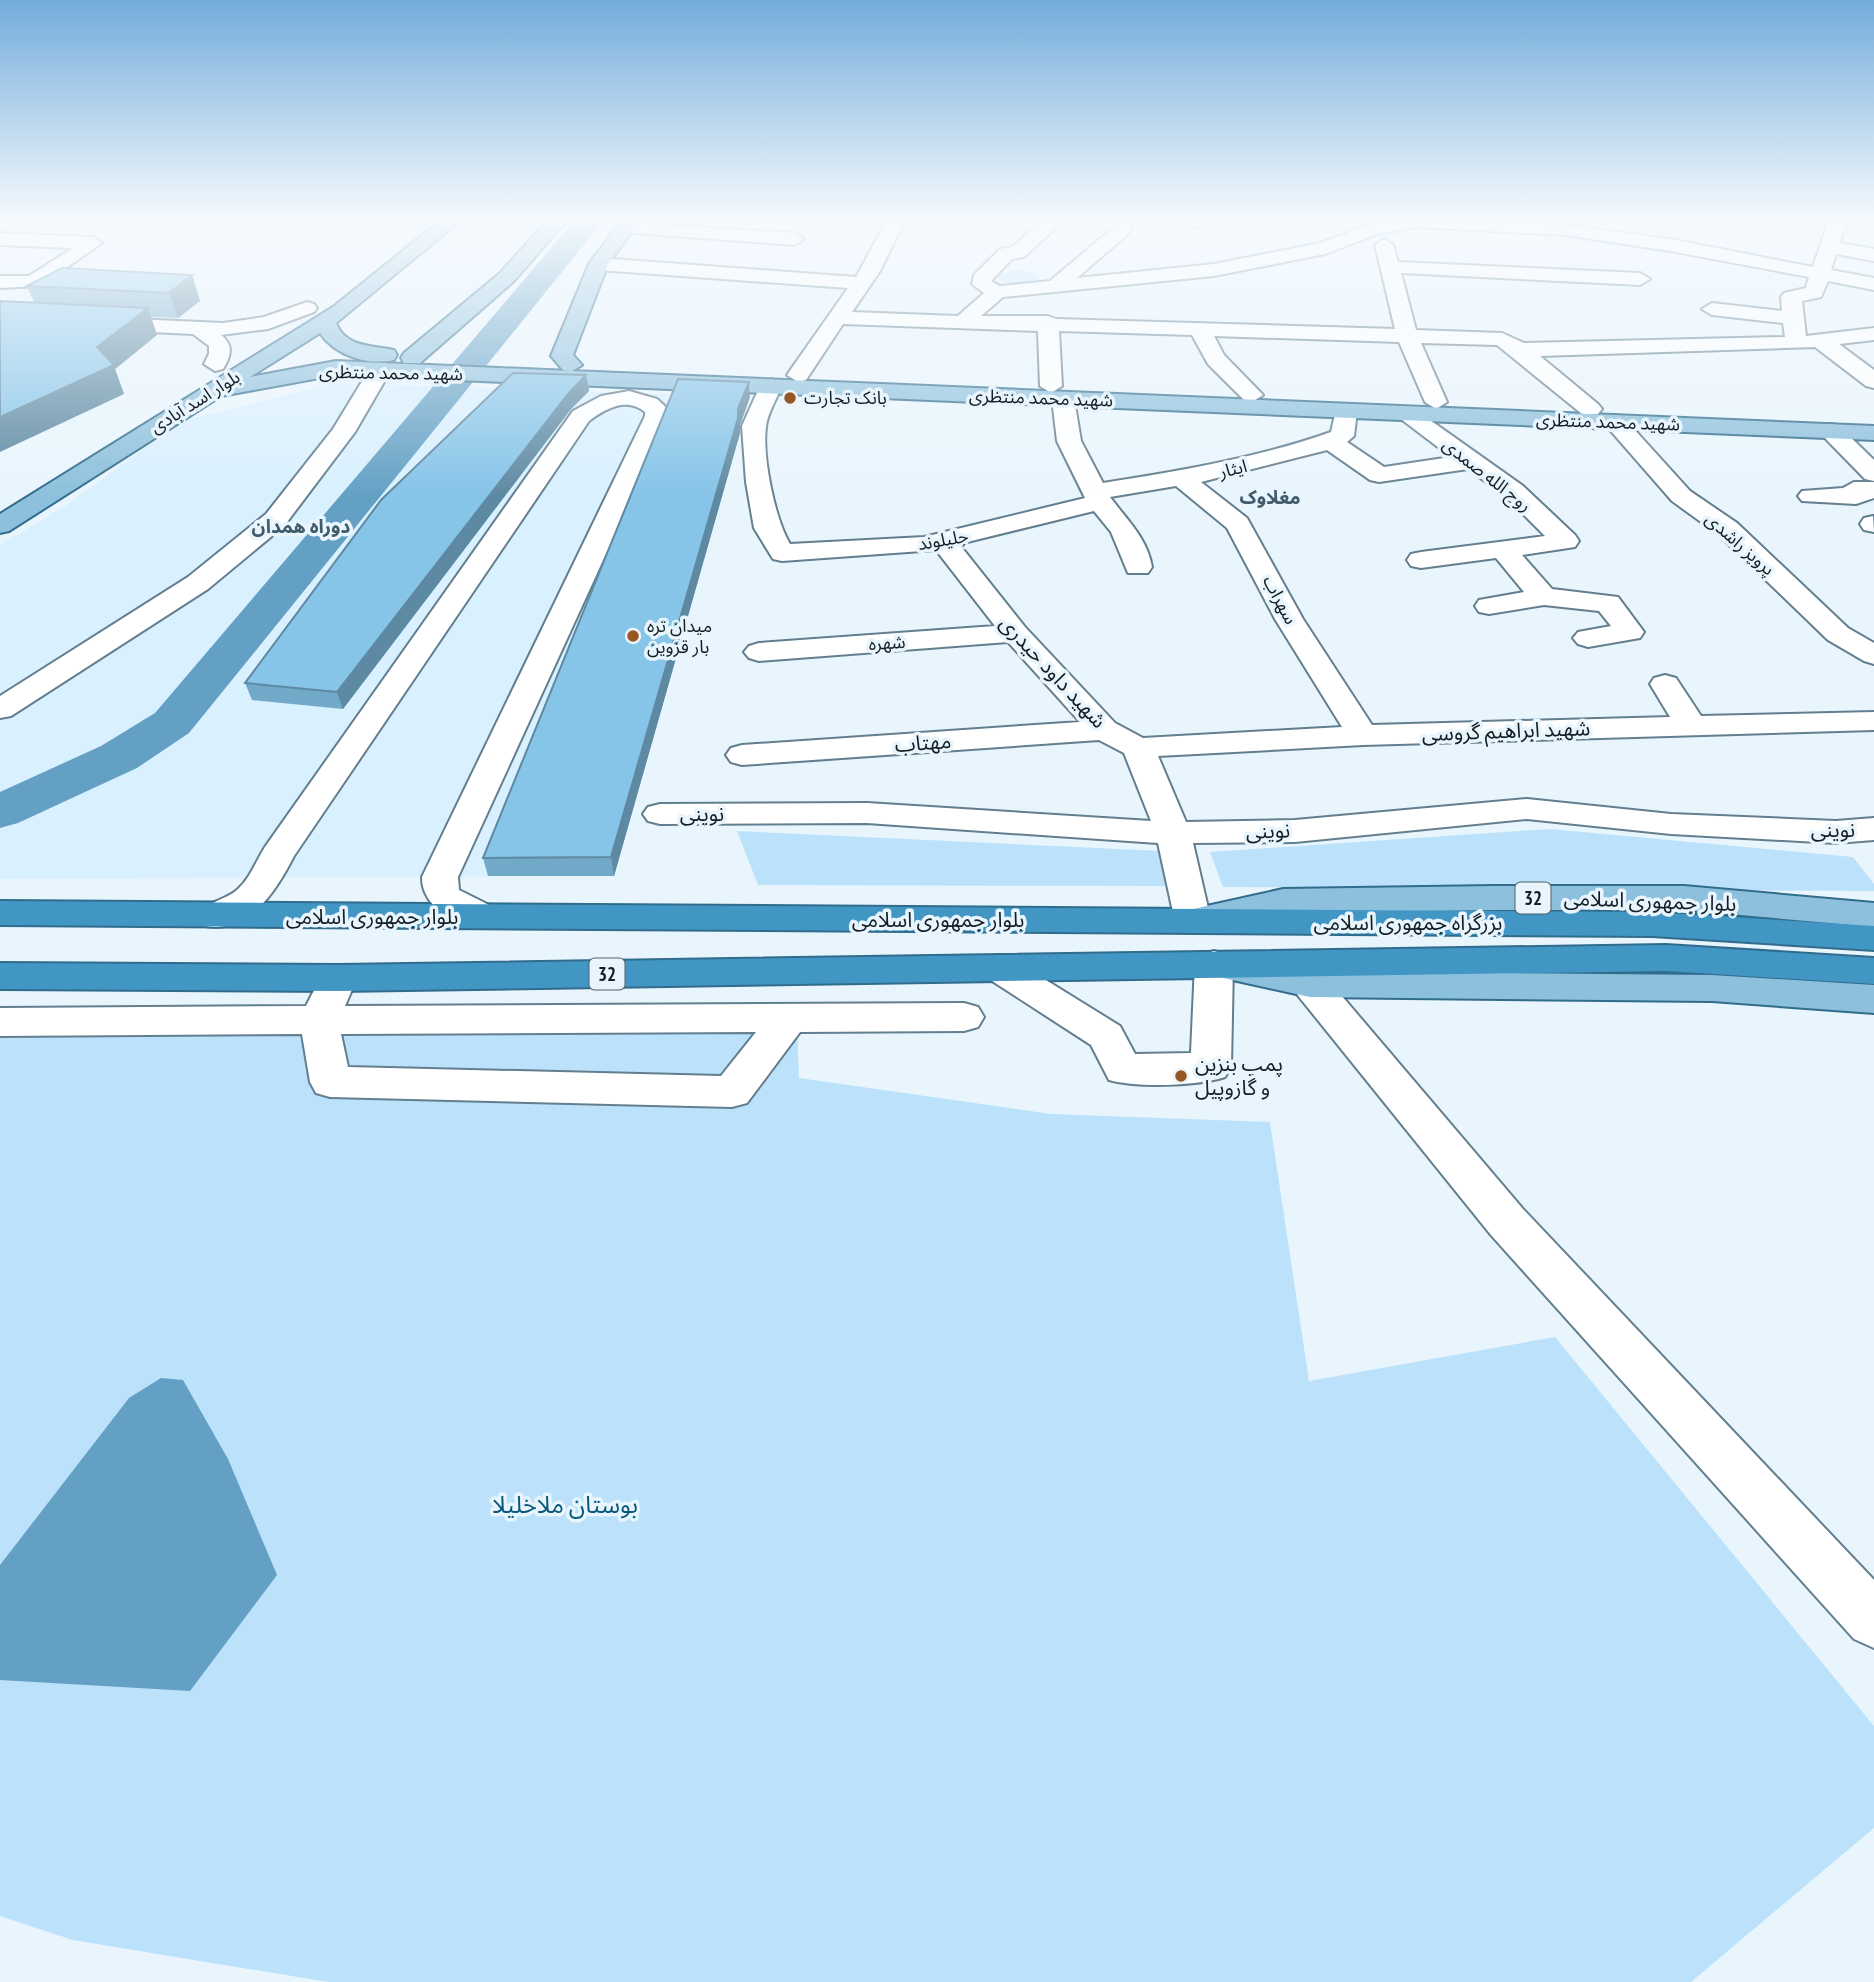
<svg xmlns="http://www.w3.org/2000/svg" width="1874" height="1982" font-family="'PT Sans Narrow','Noto Sans Arabic',sans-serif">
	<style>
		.built { fill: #d9f0fe }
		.green { fill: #bbe2fa }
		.water { fill: #64a0c4 }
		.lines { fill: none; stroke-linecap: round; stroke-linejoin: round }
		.river { fill: #64a0c4; fill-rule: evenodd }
		.minor-casing { stroke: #637e8f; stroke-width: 4 }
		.major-casing { stroke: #316c8c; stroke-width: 4 }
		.highway-casing { stroke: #316c8c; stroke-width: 4 }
		.minor { fill: #fff; fill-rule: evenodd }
		.major { fill: #8dc0dc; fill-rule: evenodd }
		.highway { fill: #4196c4; fill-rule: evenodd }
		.wall { fill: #73a9c8 }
		.shaded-wall { fill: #5e89a2 }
		.building { fill: #86c4e8; stroke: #5e89a2; stroke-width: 2 }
		.poi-dot { fill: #975622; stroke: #e9f5fd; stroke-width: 2.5 }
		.labels { text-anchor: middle; stroke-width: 7; stroke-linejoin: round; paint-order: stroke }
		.far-street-label { font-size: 18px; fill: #131e25; stroke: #e9f5fd }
		.far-poi-label { font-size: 18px; fill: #131e25; stroke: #e9f5fd; text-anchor: start }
		.far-neighbourhood-label { font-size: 19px; font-weight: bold; fill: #405b6b; stroke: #e9f5fd }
		.shield { fill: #e9f5fd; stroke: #535e66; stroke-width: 2 }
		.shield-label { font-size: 19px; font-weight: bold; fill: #131e25 }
		.street-label { font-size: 21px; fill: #131e25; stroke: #e9f5fd }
		.poi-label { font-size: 21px; fill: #131e25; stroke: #e9f5fd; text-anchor: start }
		.near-park-label { font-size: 24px; fill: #08587b; stroke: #e9f5fd }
	</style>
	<rect width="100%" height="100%" fill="#e9f5fd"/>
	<polygon class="built" points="338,383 750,397 614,876 0,879 0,545 67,505 181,421"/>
	<g class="green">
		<path d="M 1020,270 L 1036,274 L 1039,278 C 1027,287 1008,288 997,277 L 1001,273 Z"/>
		<polygon points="1550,829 1853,857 1874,884 1874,891 1223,887 1210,852"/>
		<polygon points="737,831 1161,851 1168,886 758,885"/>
		<polygon points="797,1026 799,1078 1051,1114 1270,1122 1309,1381 1555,1337 1874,1726 1874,1828 1691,1982 328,1982 73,1940 0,1916 0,1032"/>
	</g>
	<polygon class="water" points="161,1378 183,1380 228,1459 277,1575 190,1691 0,1680 0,1565 129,1398"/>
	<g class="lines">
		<polygon class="river" points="575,220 604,220 189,733 137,768 18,823 0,828 0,792 101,746 155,713"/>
		<g class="minor-casing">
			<g id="minor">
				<path d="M 887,220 L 905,220 L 880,271 L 852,312 L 958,316 L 984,293 L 972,284 L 974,275 L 1000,249 L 1012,247 L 1044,220 L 1064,220 L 1024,257 L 1012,259 L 991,281 L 1000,286 L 1050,281 L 1114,227 L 1117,220 L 1135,220 L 1128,234 L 1077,278 L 1214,264 L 1320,243 L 1367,226 L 1395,220 L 1565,225 L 1670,239 L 1813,267 L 1829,220 L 1847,220 L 1840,243 L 1874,249 L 1874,261 L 1836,254 L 1831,270 L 1874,278 L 1874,290 L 1828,281 L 1821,297 L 1802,301 L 1806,336 L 1874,328 L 1874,340 L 1839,344 L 1874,370 L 1874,388 L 1866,386 L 1815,347 L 1540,356 L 1598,404 L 1602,409 L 1598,414 L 1582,414 L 1497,345 L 1421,343 L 1447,402 L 1436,409 L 1425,402 L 1399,342 L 1214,336 L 1224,355 L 1263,395 L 1252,402 L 1244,400 L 1208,364 L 1192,335 L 1059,331 L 1062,386 L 1051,393 L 1040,386 L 1038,331 L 843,324 L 806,380 L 798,382 L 787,375 L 848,288 L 599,270 L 589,264 L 599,258 L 856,277 ZM 1416,227 L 1565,235 L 1670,251 L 1809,277 L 1806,288 L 1784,293 L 1781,297 L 1782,311 L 1712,303 L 1702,309 L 1712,315 L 1783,323 L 1785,337 L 1524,343 L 1502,333 L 1416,330 L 1401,273 L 1640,285 L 1650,279 L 1640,273 L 1398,262 L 1393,245 L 1384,239 L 1375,245 L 1395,329 L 1056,319 L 1048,316 L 981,316 L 1003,297 L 1214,276 L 1325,254 L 1378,234 Z"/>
				<polygon points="1193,220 1213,220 1200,228 1194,227"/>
				<polygon points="625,223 795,233 804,239 795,245 619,232 616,228 619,224"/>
				<polygon points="0,233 93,237 102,243 40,286 0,288 0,276 29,276 73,248 0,245"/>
				<path d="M 307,302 L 314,304 L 317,308 L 314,312 L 268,329 L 221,335 C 234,345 231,356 223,369 L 215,371 L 204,364 L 209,354 L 209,346 L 193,334 L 0,325 L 0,313 L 223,323 L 264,317 Z"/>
				<polygon points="380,363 391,370 355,432 284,526 208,589 11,716 0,718 0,696 188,577 266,514 333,429 372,365"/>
				<path d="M 771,379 L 782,386 C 777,398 767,414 766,427 C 762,457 775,519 790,544 L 924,537 L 1085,498 L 1057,441 L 1052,399 L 1063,392 L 1074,399 L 1081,441 L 1103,483 C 1180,471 1257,458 1331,432 L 1337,406 L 1353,406 L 1357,411 L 1354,436 L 1347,442 L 1384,467 L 1451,457 L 1393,413 L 1397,408 L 1413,408 L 1523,486 L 1575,535 L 1579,541 L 1575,547 L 1522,555 L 1552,589 L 1618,597 L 1644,632 L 1640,638 L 1588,647 L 1578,644 L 1573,638 L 1578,632 L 1611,626 L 1599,611 L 1544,605 L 1489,614 L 1479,612 L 1475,606 L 1479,600 L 1524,592 L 1496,558 L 1421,568 L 1411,566 L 1407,560 L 1411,554 L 1421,552 L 1545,536 L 1505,496 L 1468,469 L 1379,482 L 1370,480 L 1327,450 L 1201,482 L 1247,518 L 1303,619 L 1372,725 L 1670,717 L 1650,684 L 1654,678 L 1665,675 L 1676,678 L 1701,716 L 1874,712 L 1874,730 L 1363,745 L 1158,756 L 1186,822 L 1295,820 L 1527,799 L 1671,814 L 1836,821 L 1874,818 L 1874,840 L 1836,843 L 1671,834 L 1527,819 L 1295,842 L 1193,843 L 1211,921 L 1206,930 L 1193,933 L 1180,930 L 1175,921 L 1158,843 L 867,823 L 660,824 L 648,821 L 643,814 L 648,807 L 660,804 L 867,803 L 1151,821 L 1124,753 L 1099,740 L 742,765 L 731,762 L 726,755 L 731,748 L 742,745 L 1080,722 L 1008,642 L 759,661 L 749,658 L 744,652 L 749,646 L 759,643 L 995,626 L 936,550 L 782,561 L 773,559 L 754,528 L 746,482 L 742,426 L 760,386 ZM 1176,486 L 1227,528 L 1275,619 L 1342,727 L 1143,738 L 1115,723 L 1025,627 L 959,544 L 1094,511 L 1111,532 L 1128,573 L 1148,573 L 1152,567 C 1147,538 1127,520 1110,497 Z"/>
				<path d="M 629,391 L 657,399 L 669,410 L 669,416 L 458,877 L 459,890 L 495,908 L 500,917 L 495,926 C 466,933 421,910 422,877 L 645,416 L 645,412 C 627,397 606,408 589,421 L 294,856 C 276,891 248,937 201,925 L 196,916 C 205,902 224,901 237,890 C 250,879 256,861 265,847 L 573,411 L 601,396 Z"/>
				<polygon points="1615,415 1623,417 1690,491 1737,523 1848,628 1874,643 1874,664 1864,661 1828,640 1719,535 1672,501 1603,422 1607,417"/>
				<polygon points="1831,424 1839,426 1874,460 1874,481 1865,479 1823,436 1819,431 1823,426"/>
				<polygon points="1854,482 1874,482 1874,498 1856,504 1802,501 1798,496 1802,491 1843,488"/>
				<polygon points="1873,516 1874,532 1864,530 1860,524 1864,518"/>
				<path d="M 1214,951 L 1227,955 L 1233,964 L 1231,1067 L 1225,1077 C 1197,1086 1137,1088 1109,1080 L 1091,1045 L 986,977 L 980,968 L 986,959 L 999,955 L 1012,959 L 1120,1026 L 1135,1054 L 1191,1053 L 1195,964 L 1201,955 Z"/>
				<path d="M 338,965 L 351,969 L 357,978 L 345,1006 L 964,1003 L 978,1007 L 984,1017 L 978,1027 L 964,1031 L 800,1032 L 747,1103 L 732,1107 L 330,1097 L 316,1093 L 310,1082 L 302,1034 L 0,1036 L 0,1008 L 306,1006 L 325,969 ZM 756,1032 L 721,1076 L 348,1067 L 341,1034 Z"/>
				<polygon points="1310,971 1324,975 1523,1209 1874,1580 1874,1648 1854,1639 1491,1235 1296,993 1291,984 1296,975"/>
			</g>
		</g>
		<g class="major-casing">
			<g id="major">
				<path d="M 441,220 L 461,220 L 336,323 C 346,348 371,345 394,350 L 397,355 L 394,360 C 367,366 335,355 320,333 L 250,377 L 336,361 L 570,371 L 563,370 L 551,356 L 589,264 L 622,220 L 640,220 L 608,264 L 573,355 L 582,365 L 572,371 L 1874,426 L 1874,440 L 336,375 L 221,396 L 9,531 L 0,533 L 0,514 L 333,307 Z"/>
				<polygon points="548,220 567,220 514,281 420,363 404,363 401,358 404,353 500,273"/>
				<polygon points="1494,886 1684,886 1874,903 1874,927 1684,910 1494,910 1283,913 1197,932 1184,929 1179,920 1184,911 1283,889"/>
				<polygon points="1223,953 1310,971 1712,975 1874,985 1874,1013 1712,1001 1310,997 1210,975 1204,966 1210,957"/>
			</g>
		</g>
		<g class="highway-casing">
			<g id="highway">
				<polygon points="0,901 1652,912 1874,926 1874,950 1652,936 0,925"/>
				<polygon points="1666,945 1874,958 1874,984 1666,971 338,991 0,989 0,963 338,965"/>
			</g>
		</g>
		<use href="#minor" class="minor"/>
		<use href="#major" class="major"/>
		<use href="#highway" class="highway"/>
	</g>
	<g class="wall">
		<polygon points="192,275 200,301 178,318 151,317 157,335 115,369 124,394 34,302 27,286"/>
		<polygon points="586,375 589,391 571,409 343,709 252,700 245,683"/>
		<polygon points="750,397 740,425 740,433 614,876 488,876 483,858"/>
	</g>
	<g class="shaded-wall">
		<polygon points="192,275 200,301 178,318 169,293"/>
		<polygon points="148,308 157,335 115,369 124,394 0,452 0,417 97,347"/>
		<polygon points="586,375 589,391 571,409 343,709 337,692 568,394"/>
		<polygon points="749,382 750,397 740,425 740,433 614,876 611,857 738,409"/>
	</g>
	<g class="building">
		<polygon points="62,268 192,275 169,293 27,286"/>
		<polygon points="0,301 148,308 97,347 114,365 0,417"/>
		<polygon points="513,373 586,375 568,394 337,692 245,683 381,500"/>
		<polygon points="678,379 749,382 738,409 738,418 611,857 483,858"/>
	</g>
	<linearGradient id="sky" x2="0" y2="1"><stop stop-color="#73acda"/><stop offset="0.44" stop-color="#f5fafe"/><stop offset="1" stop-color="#f5fafe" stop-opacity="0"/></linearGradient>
	<rect width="1874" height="497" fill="url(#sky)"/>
	<g class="poi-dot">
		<circle cx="790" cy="398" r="7"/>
		<circle cx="633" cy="636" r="7"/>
		<circle cx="1181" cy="1076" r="7"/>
	</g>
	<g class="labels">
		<g class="far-street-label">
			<text transform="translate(391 373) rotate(1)" y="6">شهید محمد منتظری</text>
			<text transform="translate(1041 398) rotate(2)" y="6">شهید محمد منتظری</text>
			<text transform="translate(195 402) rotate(-32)" y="6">بلوار اسد آبادی</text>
			<text transform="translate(1608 422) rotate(2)" y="6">شهید محمد منتظری</text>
			<text transform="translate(1233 469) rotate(-14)" y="6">ایثار</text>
			<text transform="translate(1487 475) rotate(38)" y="6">روح الله صمدی</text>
			<text transform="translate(943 540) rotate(-10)" y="6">جلیلوند</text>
			<text transform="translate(1740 544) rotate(41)" y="6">پرویز راشدی</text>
			<text transform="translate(1280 600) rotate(62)" y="6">سهراب</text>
			<text transform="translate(887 643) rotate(-4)" y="6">شهره</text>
		</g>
		<g class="far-poi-label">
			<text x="804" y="404">بانک تجارت</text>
			<text x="647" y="632">میدان تره<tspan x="647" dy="21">بار قزوین</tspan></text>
		</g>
		<g class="far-neighbourhood-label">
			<text x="1270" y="504">مغلاوک</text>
			<text x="301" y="533">دوراه همدان</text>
		</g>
		<g class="shield">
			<rect x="1515.5" y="882.5" width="35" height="31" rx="5"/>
			<rect x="589.5" y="958.5" width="35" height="31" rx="5"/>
		</g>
		<g class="shield-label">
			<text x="1533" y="905">32</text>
			<text x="607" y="981">32</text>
		</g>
		<g class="street-label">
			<text transform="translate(1053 672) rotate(47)" y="7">شهید داود حیدری</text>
			<text transform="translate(1506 731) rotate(-2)" y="7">شهید ابراهیم گروسی</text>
			<text transform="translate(923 743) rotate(-4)" y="7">مهتاب</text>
			<text x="702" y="821">نوینی</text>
			<text x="1833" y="837">نوینی</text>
			<text transform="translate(1268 831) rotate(-2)" y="7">نوینی</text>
			<text transform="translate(1650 901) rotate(2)" y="7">بلوار جمهوری اسلامی</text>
			<text x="372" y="924">بلوار جمهوری اسلامی</text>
			<text x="938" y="927">بلوار جمهوری اسلامی</text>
			<text x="1408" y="930">بزرگراه جمهوری اسلامی</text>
		</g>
		<g class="poi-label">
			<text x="1195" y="1071">پمپ بنزین<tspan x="1195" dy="24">و گازوپیل</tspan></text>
		</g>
		<g class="near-park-label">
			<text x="565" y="1513">بوستان ملاخلیلا</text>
		</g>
	</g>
</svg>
